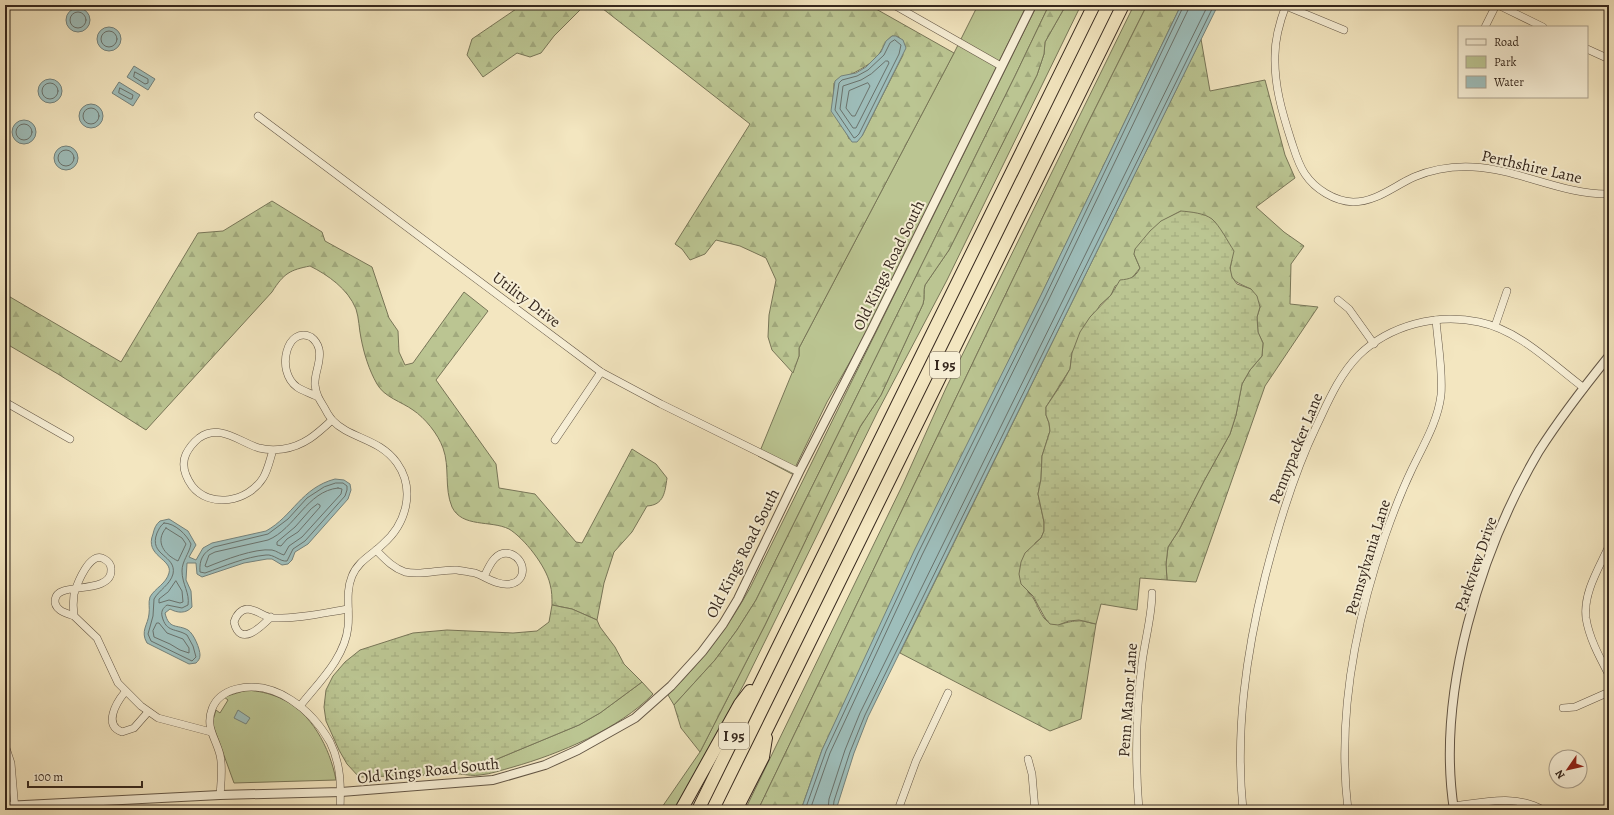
<svg xmlns="http://www.w3.org/2000/svg" width="1614" height="815" font-family="Alegreya,serif">
	<style>
		.green { fill: #bbc592; stroke: #787658 }
		.forest { fill: url(#forest-firs); stroke: #787658; fill-rule: evenodd }
		.wetland { fill: url(#wetland-marsh); stroke: #787658 }
		.water { fill: #9ebebb; stroke: #74827c }
		.lines { fill: none; stroke-linecap: round; stroke-linejoin: round }
		.shore { stroke: #6a726c; stroke-width: 1 }
		.minor-casing { stroke: #645746; stroke-width: 8 }
		.tertiary-casing { stroke: #645746; stroke-width: 10 }
		.motorway-casing { stroke: #35271d; stroke-width: 14 }
		.minor { stroke: #f7efd6; stroke-width: 7 }
		.tertiary { stroke: #f7efd6; stroke-width: 8 }
		.motorway { stroke: #f3e6c0; stroke-width: 12 }
		.labels { text-anchor: middle; stroke-width: 4; stroke-linejoin: round; paint-order: stroke }
		.shield { fill: #f7efd6; stroke: #6f6354; stroke-width: 1 }
		.shield-label { font-size: 15px; font-weight: bold; fill: #35271d }
		.street-label { font-size: 16px; fill: #35271d; stroke: #f7efd6 }
	</style>
	<defs>
		<pattern id="forest-firs" width="22" height="20" patternUnits="userSpaceOnUse"><rect width="22" height="20" fill="#bbc592"/><path d="M5 1l3.5 6h-7zM16 11l3.5 6h-7z" fill="#a1a97d"/></pattern>
		<pattern id="wetland-marsh" width="20" height="14" patternUnits="userSpaceOnUse"><rect width="20" height="14" fill="#bbc592"/><path d="M1 5h8M5 5V1M11 12h8M15 12V8" fill="none" stroke="#a1a97d"/></pattern>
	</defs>
	<rect width="100%" height="100%" fill="#f3e6c0"/>
	<filter id="stains"><feTurbulence type="fractalNoise" baseFrequency=".005" numOctaves="4"/><feColorMatrix values="0 0 0 0 .2 0 0 0 0 .09 0 0 0 0 .02 0 0 0 .5 -.17"/></filter>
	<radialGradient id="worn" r=".72"><stop offset=".6" stop-color="#630" stop-opacity="0"/><stop offset="1" stop-color="#630" stop-opacity=".3"/></radialGradient>
	<g class="green">
		<polygon points="978,5 1027,5 863,339 827,402 792,474 758,456 799,356 799,348 954,53"/>
		<path d="M 1037,5 L 1049,5 L 1015,76 L 756,600 L 737,630 L 715,660 L 674,705 L 668,695 C 702,661 726,631 750,588 Z"/>
		<path d="M 1066,5 L 1081,5 L 947,280 L 878,411 L 744,684 L 675,810 L 660,810 L 700,752 L 765,625 L 860,427 L 881,395 L 923,304 C 925,298 923,291 925,285 L 949,250 L 1037,75 L 1044,54 L 1045,42 Z"/>
		<polygon points="1134,5 1147,5 1086,127 758,810 745,810 903,484 946,388"/>
		<path d="M 642,682 L 653,694 C 619,729 559,754 513,767 C 502,770 491,774 480,775 C 474,776 467,775 461,774 L 579,725 L 600,713 Z"/>
		<path d="M 247,690 C 258,691 269,693 280,698 C 311,711 330,748 336,780 L 234,783 L 213,725 L 213,720 L 216,710 L 220,713 L 228,700 L 224,697 Z"/>
	</g>
	<g class="forest">
		<polygon points="522,5 585,5 554,36 541,53 530,57 517,53 483,77 467,55 472,39"/>
		<path d="M 598,5 L 869,5 L 954,53 L 799,348 L 799,356 L 793,373 L 772,350 L 768,337 L 769,315 L 776,280 L 766,258 L 740,246 L 716,240 L 705,254 L 690,260 L 682,249 L 675,244 L 750,124 ZM 892,36 L 899,37 L 903,55 L 862,136 L 849,139 L 833,100 L 834,83 C 848,75 863,70 875,59 C 882,52 884,42 892,36 Z"/>
		<path d="M 1049,5 L 1066,5 L 1045,42 L 1044,54 L 1037,75 L 949,250 L 925,285 C 923,291 925,298 923,304 L 881,395 L 860,427 L 765,625 L 700,752 L 681,728 L 674,705 L 715,660 L 737,630 L 756,600 L 1015,76 Z"/>
		<polygon points="1147,5 1181,5 822,750 801,810 758,810 1086,127"/>
		<path d="M 1201,39 L 1210,91 L 1265,80 L 1285,155 L 1295,178 L 1256,207 L 1284,232 L 1304,246 L 1291,264 L 1290,304 L 1318,307 L 1265,386 L 1196,582 L 1167,580 L 1166,564 L 1168,547 L 1179,530 L 1204,481 L 1230,434 L 1236,415 L 1242,384 L 1250,370 L 1262,356 L 1263,343 L 1258,333 L 1257,317 L 1260,307 L 1251,289 C 1236,282 1226,280 1232,260 L 1181,211 C 1155,224 1151,230 1134,254 L 1140,268 L 1131,279 L 1115,286 L 1111,295 L 1100,305 L 1072,353 L 1070,369 L 1046,407 L 1046,415 L 1049,423 L 1050,431 L 1042,456 L 1041,479 L 1038,494 L 1044,522 L 1044,531 L 1041,538 L 1035,543 L 1028,592 C 1036,599 1038,610 1044,618 C 1054,630 1065,621 1077,621 C 1083,620 1089,623 1096,624 L 1081,719 L 1050,731 L 900,653 Z"/>
		<path d="M 272,201 L 322,232 L 325,241 L 372,267 L 389,318 L 398,331 L 399,352 L 405,365 L 413,363 L 464,292 L 488,311 L 436,380 L 496,464 L 499,488 L 535,494 L 576,542 L 582,543 L 632,449 L 656,464 L 667,478 C 665,492 664,505 647,506 L 632,532 L 614,552 L 604,583 L 597,620 L 572,609 L 552,605 C 552,598 552,591 550,584 C 546,566 524,538 509,529 C 491,520 462,528 452,507 C 444,488 450,467 443,448 C 438,434 425,418 413,410 C 402,402 384,397 377,384 C 369,370 364,354 361,338 C 359,329 359,318 356,309 C 348,289 328,275 310,266 C 290,270 284,273 272,292 L 146,430 L 58,374 L 5,343 L 5,294 L 121,362 L 198,233 L 223,231 Z"/>
	</g>
	<g class="wetland">
		<path d="M 1181,211 C 1191,212 1204,213 1212,219 C 1220,226 1228,242 1234,251 L 1230,268 L 1232,277 L 1237,284 L 1251,289 L 1257,296 L 1260,307 L 1257,317 L 1258,332 L 1263,343 L 1262,356 L 1250,370 L 1242,384 L 1236,415 L 1230,434 L 1204,481 L 1179,530 L 1168,547 L 1166,564 L 1167,580 L 1140,578 L 1137,610 L 1101,604 L 1096,624 L 1079,620 L 1069,621 L 1058,625 L 1050,624 L 1045,618 L 1033,596 L 1021,584 L 1019,574 L 1021,562 L 1025,553 L 1041,538 L 1044,531 L 1044,522 L 1038,494 L 1041,479 L 1042,456 L 1050,431 L 1049,423 L 1046,415 L 1046,407 L 1062,383 L 1070,369 L 1072,353 L 1080,332 L 1090,317 L 1111,295 L 1120,280 C 1130,279 1135,278 1140,268 L 1134,254 L 1135,249 L 1150,231 L 1161,221 Z"/>
		<polygon points="552,605 572,609 597,620 600,627 615,647 624,664 642,682 600,713 579,725 461,774 359,777 347,764 339,750 326,721 324,707 326,690 333,676 345,662 360,650 413,633 447,630 513,633 537,631 549,622"/>
	</g>
	<g class="water">
		<polygon points="1181,5 1218,5 868,717 854,753 836,810 801,810 822,750 914,551 1041,295"/>
		<circle cx="78" cy="20" r="12"/>
		<circle cx="109" cy="39" r="12"/>
		<polygon points="892,36 896,36 903,40 906,48 862,136 857,142 852,142 831,111 835,81 841,76 856,73 866,67 881,52 886,41"/>
		<polygon points="134,66 155,79 148,90 127,77"/>
		<circle cx="50" cy="91" r="12"/>
		<polygon points="119,82 140,95 133,106 112,93"/>
		<circle cx="91" cy="116" r="12"/>
		<circle cx="24" cy="132" r="12"/>
		<circle cx="66" cy="158" r="12"/>
		<path d="M 335,479 L 344,480 L 350,484 L 351,490 L 348,499 L 308,544 L 295,552 L 292,560 L 288,564 L 282,565 L 272,559 L 267,559 L 244,563 L 202,577 L 197,574 L 196,563 L 187,563 L 186,580 L 191,591 L 192,607 C 186,614 177,613 170,609 L 165,613 C 169,630 177,624 188,630 C 194,634 200,649 200,655 C 200,659 198,661 196,663 L 189,664 L 147,643 C 140,631 148,625 149,614 C 150,608 148,603 150,597 C 155,588 166,584 169,573 C 173,559 144,556 153,534 C 154,529 156,524 160,521 L 169,519 L 188,531 L 196,545 L 189,557 L 196,560 L 203,548 L 212,543 L 266,531 C 293,516 301,488 335,479 Z"/>
		<polygon points="238,710 250,718 246,724 234,718"/>
	</g>
	<g class="lines">
		<g class="shore">
			<circle cx="78" cy="20" r="8"/>
			<circle cx="109" cy="39" r="8"/>
			<polygon points="895,40 901,45 899,54 859,134 856,137 854,138 835,110 839,83 842,80 857,76 868,70 884,55 890,43"/>
			<polygon points="886,61 888,61 889,63 856,128 853,128 840,109 843,86 861,80 871,74"/>
			<polygon points="135,72 148,79 148,83 145,84 134,77"/>
			<circle cx="50" cy="91" r="8"/>
			<polygon points="868,83 870,86 855,116 852,116 846,108 849,91"/>
			<polygon points="120,88 133,95 132,99 130,99 119,93"/>
			<circle cx="91" cy="116" r="8"/>
			<circle cx="24" cy="132" r="8"/>
			<circle cx="66" cy="158" r="8"/>
			<path d="M 336,483 L 343,483 L 347,486 L 347,490 L 345,496 L 305,541 L 293,549 L 287,561 C 280,562 274,554 266,555 C 245,557 225,566 205,573 L 200,572 C 199,560 203,552 214,547 L 268,534 L 288,519 L 307,498 L 324,487 Z"/>
			<path d="M 338,488 L 342,489 L 341,494 L 302,537 L 289,546 L 284,555 C 280,554 277,551 272,550 C 255,548 224,560 207,567 L 205,566 L 209,555 L 215,552 L 268,540 C 295,529 307,491 338,488 Z"/>
			<polygon points="318,504 320,505 320,507 298,532 287,539 281,546 277,545 277,542 295,527 311,509"/>
			<path d="M 164,523 C 175,523 187,535 191,544 C 189,554 182,561 182,571 C 182,584 190,593 188,605 L 182,608 L 167,605 C 163,608 161,611 162,616 C 166,633 176,628 187,635 L 193,646 L 196,657 L 192,661 L 151,641 L 148,634 L 153,616 L 154,599 C 159,590 170,585 173,574 C 177,555 148,556 157,533 C 159,529 160,526 164,523 Z"/>
			<path d="M 166,528 L 182,538 L 186,544 L 178,561 C 165,555 154,542 166,528 Z"/>
			<polygon points="176,581 182,591 183,602 180,603 169,600 159,603 159,599 168,592"/>
			<polygon points="157,623 159,623 167,633 183,639 189,648 189,653 180,650 170,644 154,637 153,631"/>
			<polyline points="805,810 826,751 918,553 1045,297 1184,5"/>
			<polyline points="810,810 830,753 922,555 1049,299 1188,10 1189,5"/>
			<polyline points="828,810 829,799 845,750 860,713 1208,5"/>
			<polyline points="833,810 834,801 850,752 865,715 1214,5"/>
		</g>
		<g class="minor-casing">
			<g id="minor">
				<polyline points="894,5 1001,66"/>
				<path d="M 1286,5 C 1280,21 1275,38 1275,55 C 1274,85 1282,112 1291,140 C 1295,152 1298,164 1305,174 C 1315,189 1334,201 1353,202 C 1376,202 1394,186 1414,177 C 1433,169 1453,166 1473,167 C 1518,169 1563,195 1609,194"/>
				<polyline points="1498,5 1543,27"/>
				<polyline points="1286,6 1344,30"/>
				<polyline points="1485,27 1496,5"/>
				<polyline points="1587,49 1609,59"/>
				<polyline points="258,116 601,372 661,404 799,472"/>
				<polyline points="1338,300 1349,309 1374,344"/>
				<polyline points="1495,326 1507,291"/>
				<polyline points="5,402 70,439"/>
				<polyline points="555,440 601,372"/>
				<path d="M 273,450 C 270,459 268,470 263,478 C 248,502 210,509 192,486 C 185,476 181,465 186,454 C 189,448 194,442 199,438 C 220,423 239,442 259,448 C 267,450 275,450 283,449 C 304,446 317,434 332,420"/>
				<path d="M 1609,546 C 1599,568 1583,593 1586,618 C 1589,638 1600,658 1609,675"/>
				<path d="M 376,550 C 385,559 393,568 405,572 C 422,576 440,569 457,570 C 463,571 470,572 475,573 C 486,577 498,586 510,584 C 527,581 526,560 511,554 C 496,549 489,566 484,577"/>
				<path d="M 74,616 C 69,614 64,613 60,610 C 52,604 54,594 63,591 C 76,586 113,590 111,569 C 111,564 108,561 104,559 C 90,550 77,584 74,594 C 73,601 73,609 74,616 L 97,638 L 118,683 L 141,706 L 158,718 L 211,732"/>
				<path d="M 271,617 C 261,627 240,648 234,622 C 236,616 240,610 247,609 C 256,609 264,617 273,618 C 298,619 323,613 348,609"/>
				<path d="M 125,692 C 116,703 103,725 122,732 L 134,728 L 148,712"/>
				<path d="M 300,706 C 318,683 345,658 348,627 C 350,610 345,593 352,576 C 358,561 372,555 383,544 C 406,524 416,490 397,463 C 379,438 350,439 332,420 C 329,416 326,411 324,407 C 319,399 316,394 315,385 C 314,373 322,361 319,349 C 318,345 315,340 311,337 C 287,325 275,371 297,387 C 303,391 310,393 316,396"/>
				<polyline points="1563,708 1575,707 1609,692"/>
				<polyline points="5,745 11,763 15,810"/>
				<polyline points="1028,759 1032,774 1035,810"/>
				<path d="M 220,795 C 221,782 223,768 220,755 C 216,738 205,728 212,709 C 216,698 225,692 236,689 C 275,679 312,710 330,742 C 341,764 341,786 340,810"/>
				<path d="M 1454,806 C 1484,802 1516,794 1543,810"/>
				<polyline points="898,810 916,761 948,693"/>
				<path d="M 1139,810 C 1135,761 1136,711 1142,663 C 1145,639 1152,616 1152,593"/>
				<path d="M 1243,810 C 1235,731 1246,654 1265,577 C 1278,526 1293,475 1316,427 C 1328,402 1339,375 1359,355 C 1390,325 1437,313 1479,322 C 1519,330 1552,364 1584,388"/>
				<path d="M 1348,810 C 1337,718 1355,623 1385,536 C 1393,513 1402,490 1412,469 C 1423,446 1438,421 1441,395 C 1443,371 1438,345 1436,320"/>
			</g>
		</g>
		<g class="tertiary-casing">
			<g id="tertiary">
				<polyline points="5,806 220,795 341,792 493,780 545,765 578,750 635,718 671,686 702,652 723,624 738,599 799,472 871,331 1032,5"/>
				<path d="M 1454,810 C 1436,694 1480,551 1539,451 C 1560,418 1584,387 1609,356"/>
			</g>
		</g>
		<g class="motorway-casing">
			<g id="motorway">
				<polyline points="681,810 740,704 750,691"/>
				<polyline points="698,810 1094,5"/>
				<polyline points="727,810 1123,5"/>
				<polyline points="736,810 763,757 766,738"/>
			</g>
		</g>
		<use href="#minor" class="minor"/>
		<use href="#tertiary" class="tertiary"/>
		<use href="#motorway" class="motorway"/>
	</g>
	<g class="labels">
		<g class="shield">
			<rect x="930" y="352" width="30" height="26" rx="3"/>
			<rect x="719" y="723" width="30" height="26" rx="3"/>
		</g>
		<g class="shield-label">
			<text x="945" y="370">I 95</text>
			<text x="734" y="741">I 95</text>
		</g>
		<g class="street-label">
			<text transform="translate(1532 166) rotate(13)" y="6">Perthshire Lane</text>
			<text transform="translate(888 265) rotate(-64)" y="6">Old Kings Road South</text>
			<text transform="translate(527 299) rotate(37)" y="6">Utility Drive</text>
			<text transform="translate(1295 448) rotate(-68)" y="6">Pennypacker Lane</text>
			<text transform="translate(742 553) rotate(-63)" y="6">Old Kings Road South</text>
			<text transform="translate(1367 557) rotate(-73)" y="6">Pennsylvania Lane</text>
			<text transform="translate(1475 564) rotate(-71)" y="6">Parkview Drive</text>
			<text transform="translate(1127 700) rotate(-86)" y="6">Penn Manor Lane</text>
			<text transform="translate(428 770) rotate(-6)" y="6">Old Kings Road South</text>
		</g>
	</g>
	<rect width="1614" height="815" fill="none" stroke="#f3e6c0" stroke-width="20"/>
	<rect x="6" y="6" width="1602" height="803" fill="none" stroke="#35271d" stroke-width="2"/>
	<rect x="10" y="10" width="1594" height="795" fill="none" stroke="#35271d"/>
	<rect x="1458" y="26" width="130" height="72" fill="#f7efd6" stroke="#a99f8c"/>
	<rect x="1466" y="39" width="20" height="6" fill="#f7efd6" stroke="#a99f8c"/>
	<text x="1494" y="46" font-size="12" fill="#35271d">Road</text>
	<rect x="1466" y="56" width="20" height="12" fill="#bbc592" stroke="#a99f8c"/>
	<text x="1494" y="66" font-size="12" fill="#35271d">Park</text>
	<rect x="1466" y="76" width="20" height="12" fill="#9ebebb" stroke="#a99f8c"/>
	<text x="1494" y="86" font-size="12" fill="#35271d">Water</text>
	<g transform="translate(1568 769) rotate(236)"><circle r="19" fill="#f7efd6" stroke="#a99f8c"/>
	<path d="M0-3L7 15L0 10L-7 15Z" fill="#8f2418"/>
	<text y="-6" font-size="11" font-weight="bold" text-anchor="middle" fill="#35271d">N</text>
	</g>
	<path d="M28 781v6h114v-6" fill="none" stroke="#35271d" stroke-width="2"/>
	<text x="34" y="781" font-size="12" fill="#35271d" stroke="#f7efd6" stroke-width="3" paint-order="stroke">100 m</text>
	<rect width="100%" height="100%" filter="url(#stains)"/>
	<rect width="100%" height="100%" fill="url(#worn)"/>
</svg>
